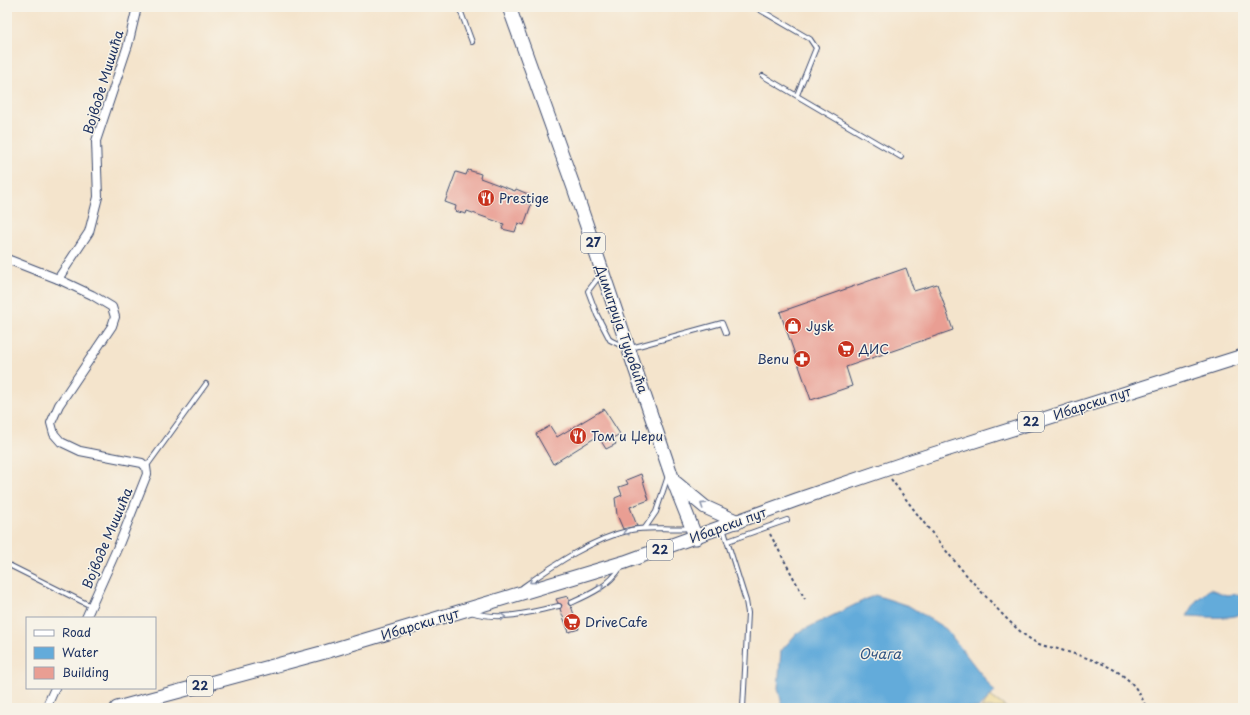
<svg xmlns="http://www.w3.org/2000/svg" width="1250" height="715" font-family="'Playpen Sans',sans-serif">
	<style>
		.sand { fill: #eeda9e; stroke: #84847e }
		.water { fill: #63abda; stroke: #3f6d9c }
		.building { fill: #e99e93 }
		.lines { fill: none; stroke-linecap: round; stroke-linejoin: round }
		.lane-casing { stroke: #3c4a6e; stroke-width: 6 }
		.street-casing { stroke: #3c4a6e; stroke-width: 10 }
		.primary-casing { stroke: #3c4a6e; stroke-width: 15 }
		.path { stroke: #3c4a6e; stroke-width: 2; stroke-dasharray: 3 3; stroke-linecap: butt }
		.lane { stroke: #fff; stroke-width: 4 }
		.street { stroke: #fff; stroke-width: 8 }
		.primary { stroke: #fff; stroke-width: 13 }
		.oneway { stroke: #8d97ae }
		.labels { text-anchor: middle; stroke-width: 3; stroke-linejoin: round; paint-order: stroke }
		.shield { fill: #f7f3e8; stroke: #5d6a87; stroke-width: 1 }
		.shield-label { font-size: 12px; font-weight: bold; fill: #1b2f5e }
		.street-label { font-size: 13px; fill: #1b2f5e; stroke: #f7f3e8 }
		.poi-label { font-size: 13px; fill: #1b2f5e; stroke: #f7f3e8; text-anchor: start }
		.water-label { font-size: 14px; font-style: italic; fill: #315483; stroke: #f7f3e8 }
	</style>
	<rect width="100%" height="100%" fill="#f7f3e8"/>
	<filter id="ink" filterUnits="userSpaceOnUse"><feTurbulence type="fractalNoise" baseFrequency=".025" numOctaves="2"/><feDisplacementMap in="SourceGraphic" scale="8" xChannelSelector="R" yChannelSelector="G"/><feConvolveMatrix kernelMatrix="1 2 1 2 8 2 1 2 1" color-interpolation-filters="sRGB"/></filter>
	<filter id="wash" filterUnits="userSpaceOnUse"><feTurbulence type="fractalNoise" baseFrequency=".012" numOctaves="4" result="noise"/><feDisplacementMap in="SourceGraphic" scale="16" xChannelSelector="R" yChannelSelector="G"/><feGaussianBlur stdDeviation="0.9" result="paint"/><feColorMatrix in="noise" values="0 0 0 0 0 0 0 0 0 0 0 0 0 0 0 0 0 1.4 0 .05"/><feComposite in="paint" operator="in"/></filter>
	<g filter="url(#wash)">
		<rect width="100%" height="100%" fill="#f4e4cc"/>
		<polygon class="sand" points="990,696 1007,708 981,708"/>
		<g class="water">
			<path d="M 1210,589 L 1226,595 L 1243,594 L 1243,612 C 1233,621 1201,616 1187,616 L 1197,600 Z"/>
			<polygon points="875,595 909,606 946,629 995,692 978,708 783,708 778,688 781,651 797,633"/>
		</g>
		<g id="blocks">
			<g class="building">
				<polygon points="468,170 481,174 480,178 515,191 516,189 528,194 525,202 531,205 524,225 518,223 515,232 502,229 504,224 467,211 466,214 455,211 456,206 445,202 456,172 466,175"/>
				<polygon points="906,268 914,291 937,284 953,330 846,367 852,386 811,400 780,312"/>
				<polygon points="604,409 620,434 613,438 616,444 606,449 598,436 553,464 536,434 550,426 557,437"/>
				<polygon points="641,474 649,500 630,507 637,526 623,529 617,515 615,498 622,495 619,487 628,484 626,480"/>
				<polygon points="568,596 569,600 568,604 571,606 579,629 569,632 560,609 562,605 558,603 556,599"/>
			</g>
		</g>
	</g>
	<g filter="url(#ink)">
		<use href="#blocks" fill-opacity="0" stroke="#3c4a6e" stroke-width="1"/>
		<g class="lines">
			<g class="lane-casing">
				<g id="lane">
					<polyline points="459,7 472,42"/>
					<polyline points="755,7 810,39 816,48 797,95"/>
					<polyline points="763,76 901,157"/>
					<polyline points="601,274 588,291 597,315 610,340 624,347"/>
					<polyline points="631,348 722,323 726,333"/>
					<polyline points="146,467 206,384"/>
					<polyline points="645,528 656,512 668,476"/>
					<polyline points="723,528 746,601 748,613 743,708"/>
					<polyline points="728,541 787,520"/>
					<polyline points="7,564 91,606"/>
					<path d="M 523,587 C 555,564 592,539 631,530 C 651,526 670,530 690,528"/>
					<path d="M 571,603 C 591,594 609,586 621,567"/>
					<path d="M 471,612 C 501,622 529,612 559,606"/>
				</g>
			</g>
			<g class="street-casing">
				<g id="street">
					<polyline points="7,259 58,279"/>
					<polyline points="86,618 120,542 147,474 146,467 142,463 80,451 61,442 54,434 51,423 59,405 112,326 115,317 112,307 92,295 58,279 89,232 98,197 96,141 128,45 137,7"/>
					<polyline points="46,708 55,688"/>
				</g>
			</g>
			<g class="primary-casing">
				<g id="primary">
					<polyline points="509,7 574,188 673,480 696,538"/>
					<polyline points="676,483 705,507 738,522"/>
					<polyline points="117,708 325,652 625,562 796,500 908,462 1243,356"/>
				</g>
			</g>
			<g class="path">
				<path d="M 891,479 C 922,521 954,563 990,601 C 1003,615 1018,632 1035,642 C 1041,646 1051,647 1058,649 C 1093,660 1133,668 1146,708"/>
				<polyline points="770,534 805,599"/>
			</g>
			<use href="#lane" class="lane"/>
			<use href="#street" class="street"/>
			<use href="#primary" class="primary"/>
		</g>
		<defs><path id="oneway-chevron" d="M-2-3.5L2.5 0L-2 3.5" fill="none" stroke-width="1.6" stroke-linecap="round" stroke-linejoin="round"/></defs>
		<g class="oneway">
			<use href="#oneway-chevron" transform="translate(703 505) rotate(-147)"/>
			<use href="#oneway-chevron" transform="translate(626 532) rotate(162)"/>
			<use href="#oneway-chevron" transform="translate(532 581) rotate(144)"/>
			<use href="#oneway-chevron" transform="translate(601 587) rotate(-33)"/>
			<use href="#oneway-chevron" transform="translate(503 617) rotate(-4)"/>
		</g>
	</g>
	<defs>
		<g id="restaurant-disc" transform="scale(0.9)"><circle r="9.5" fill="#c8321e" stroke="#f7f3e8"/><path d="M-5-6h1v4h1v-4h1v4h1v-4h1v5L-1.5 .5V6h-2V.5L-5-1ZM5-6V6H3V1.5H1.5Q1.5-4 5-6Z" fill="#fff"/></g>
		<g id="shop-disc" transform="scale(0.9)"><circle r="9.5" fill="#c8321e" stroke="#f7f3e8"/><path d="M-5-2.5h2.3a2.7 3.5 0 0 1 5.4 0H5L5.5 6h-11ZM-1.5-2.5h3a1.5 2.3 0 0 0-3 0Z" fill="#fff"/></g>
		<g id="supermarket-disc" transform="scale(0.9)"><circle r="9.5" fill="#c8321e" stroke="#f7f3e8"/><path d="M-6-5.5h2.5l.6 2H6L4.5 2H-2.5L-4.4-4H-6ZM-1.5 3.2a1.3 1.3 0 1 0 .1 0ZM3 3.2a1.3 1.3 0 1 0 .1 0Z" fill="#fff"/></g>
		<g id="pharmacy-disc" transform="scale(0.9)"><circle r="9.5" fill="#c8321e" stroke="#f7f3e8"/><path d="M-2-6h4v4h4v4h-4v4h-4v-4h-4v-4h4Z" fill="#fff"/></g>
	</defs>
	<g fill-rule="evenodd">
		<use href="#restaurant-disc" x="486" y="198"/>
		<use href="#shop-disc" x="793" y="326"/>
		<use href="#supermarket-disc" x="846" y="349"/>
		<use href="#pharmacy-disc" x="802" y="359"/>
		<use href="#restaurant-disc" x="578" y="436"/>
		<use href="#supermarket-disc" x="572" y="622"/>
	</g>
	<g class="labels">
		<g class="shield">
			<rect x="581" y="233" width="24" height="20" rx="3"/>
			<rect x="1018" y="412" width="26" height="20" rx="3"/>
			<rect x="647" y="540" width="26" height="20" rx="3"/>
			<rect x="187" y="676" width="26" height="20" rx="3"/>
		</g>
		<g class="shield-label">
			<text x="593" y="247">27</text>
			<text x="1031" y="426">22</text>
			<text x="660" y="554">22</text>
			<text x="200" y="690">22</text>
		</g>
		<g class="street-label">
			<text transform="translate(103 82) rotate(-73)" y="5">Војводе Мишића</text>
			<text transform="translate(622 329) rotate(71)" y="5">Димитрија Туцовића</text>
			<text transform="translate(1092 403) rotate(-18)" y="5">Ибарски пут</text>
			<text transform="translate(728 525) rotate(-20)" y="5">Ибарски пут</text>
			<text transform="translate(107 538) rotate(-67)" y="5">Војводе Мишића</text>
			<text transform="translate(420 624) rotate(-17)" y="5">Ибарски пут</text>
		</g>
		<g class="poi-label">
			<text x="499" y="203">Prestige</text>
			<text x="806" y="331">Jysk</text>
			<text x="859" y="354">ДИС</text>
			<text x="789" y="364" text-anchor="end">Benu</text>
			<text x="591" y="441">Том и Џери</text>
			<text x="585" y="627">DriveCafe</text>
		</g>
		<g class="water-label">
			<text x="880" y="659">Очага</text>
		</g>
	</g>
	<rect width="1250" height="715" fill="none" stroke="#f7f3e8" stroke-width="24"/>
	<rect x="26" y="617" width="130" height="72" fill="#f7f3e8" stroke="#9fa5b1"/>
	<rect x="34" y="630" width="20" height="6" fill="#ffffff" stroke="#9fa5b1"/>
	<text x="62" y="637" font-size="12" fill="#1b2f5e">Road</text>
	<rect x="34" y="647" width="20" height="12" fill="#63abda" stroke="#9fa5b1"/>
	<text x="62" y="657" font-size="12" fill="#1b2f5e">Water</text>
	<rect x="34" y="667" width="20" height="12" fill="#e99e93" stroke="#9fa5b1"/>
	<text x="62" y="677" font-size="12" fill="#1b2f5e">Building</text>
</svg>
